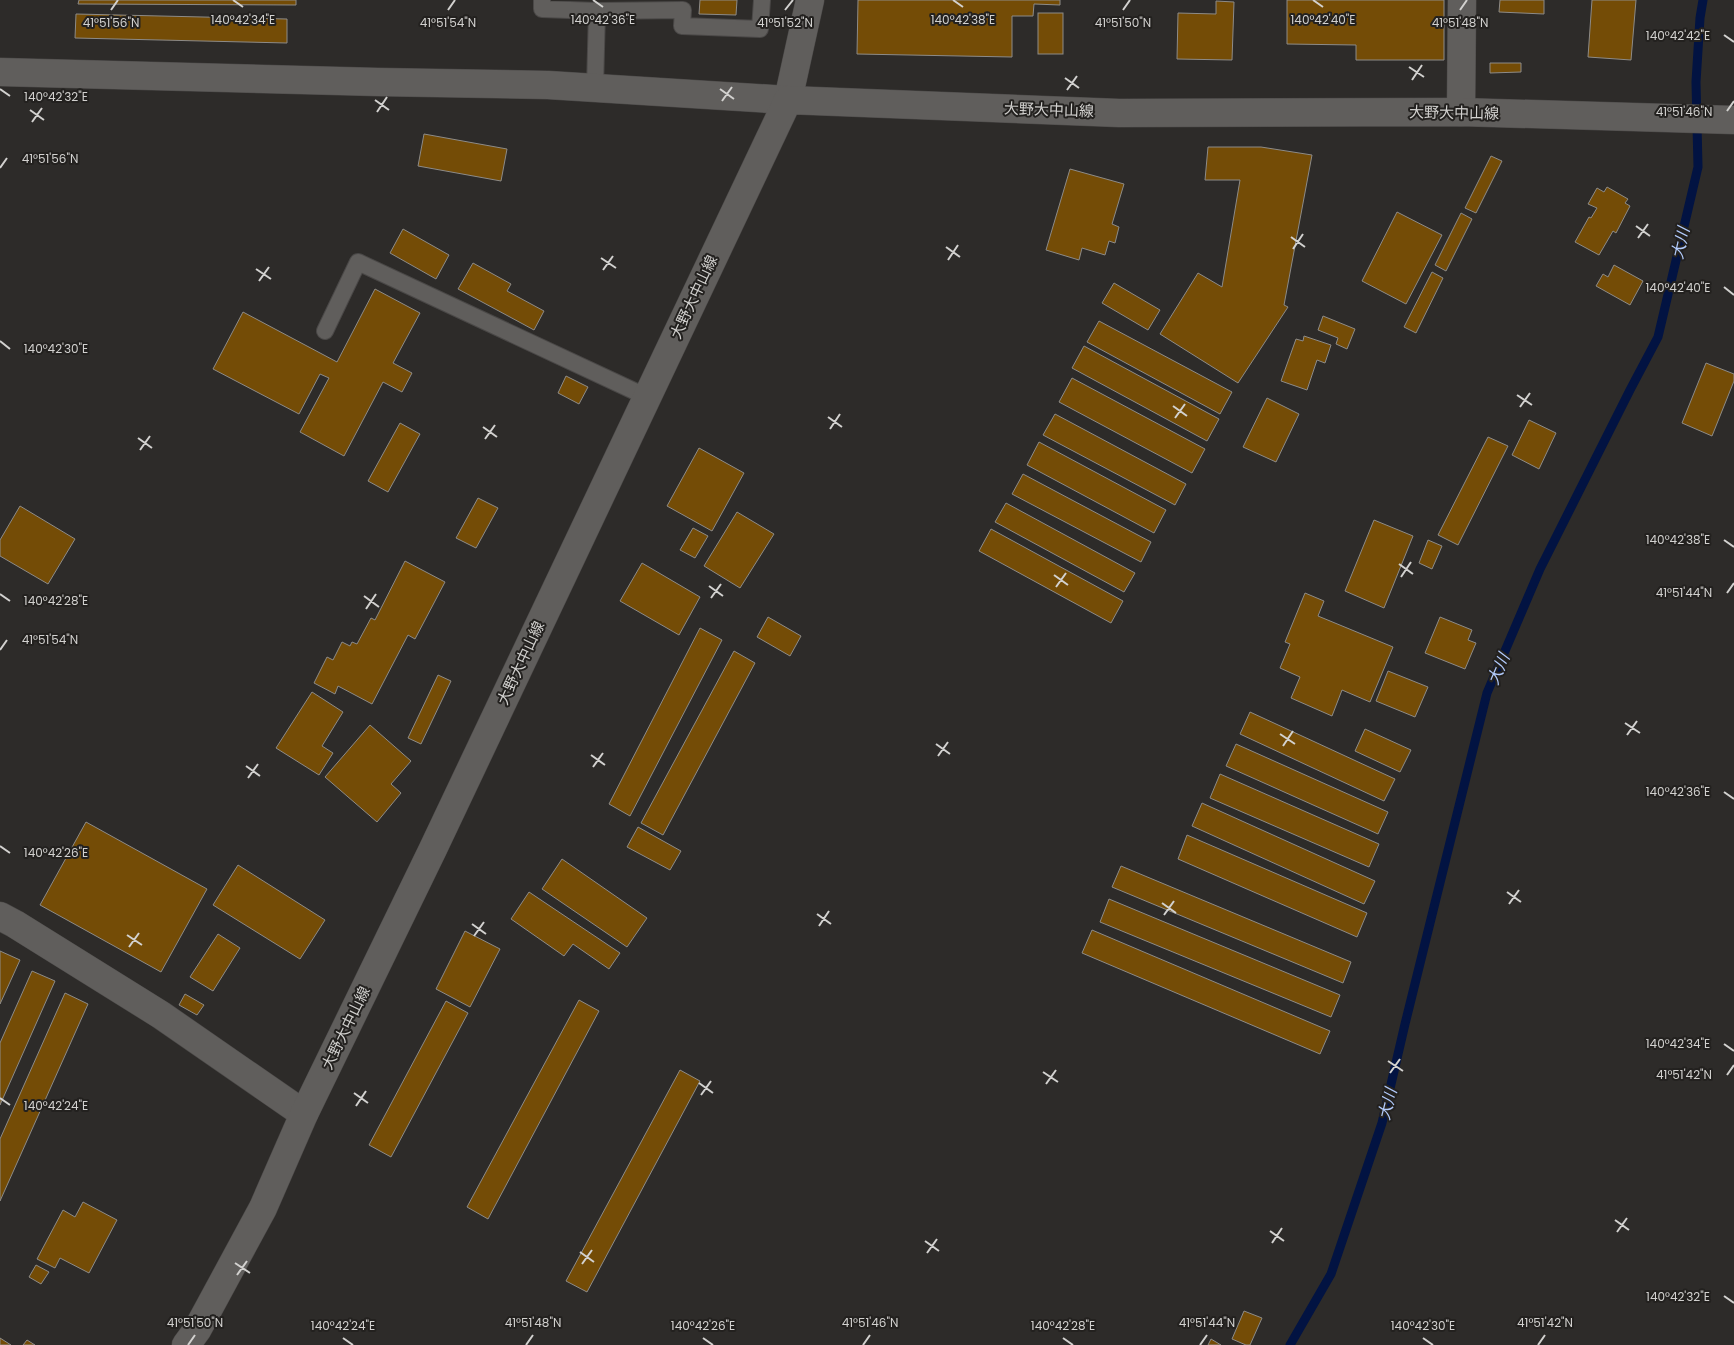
<svg xmlns="http://www.w3.org/2000/svg" width="1734" height="1345" font-family="Poppins,'Noto Sans JP',sans-serif">
	<style>
		.lines { fill: none; stroke-linecap: round; stroke-linejoin: round }
		.stream { stroke: #021342; stroke-width: 9 }
		.building { fill: #744c06; stroke: #8d8b88 }
		.service-casing { stroke: #4a4847; stroke-width: 18 }
		.minor-casing { stroke: #4a4847; stroke-width: 29 }
		.tertiary-casing { stroke: #4a4847; stroke-width: 29 }
		.secondary-casing { stroke: #4a4847; stroke-width: 29 }
		.service { stroke: #605e5c; stroke-width: 16 }
		.minor { stroke: #605e5c; stroke-width: 28 }
		.tertiary { stroke: #605e5c; stroke-width: 28 }
		.secondary { stroke: #605e5c; stroke-width: 28 }
		.ticks { fill: none; stroke: #d2d1cf; stroke-width: 2 }
		.labels { text-anchor: middle; stroke-width: 4; stroke-linejoin: round; paint-order: stroke }
		.street-label { font-size: 15px; fill: #d2d1cf; stroke: #23211f }
		.water-label { font-size: 16px; font-style: italic; fill: #b2cbfc; stroke: #23211f }
		.ticks-label { font-size: 12px; text-anchor: middle; fill: #d2d1cf; stroke: #23211f; stroke-width: 4; stroke-linejoin: round; paint-order: stroke }
	</style>
	<rect width="100%" height="100%" fill="#2d2b29"/>
	<g class="lines">
		<polyline class="stream" points="1290,1345 1331,1274 1382,1123 1405,1024 1487,693 1540,569 1630,390 1658,337 1698,167 1696,82 1700,18 1703,0"/>
	</g>
	<g class="building">
		<polygon points="79,0 296,0 296,5 78,4"/>
		<polygon points="700,0 737,0 736,15 699,14"/>
		<polygon points="858,0 1060,0 1060,5 1034,4 1033,16 1012,16 1012,57 857,54"/>
		<polygon points="1287,0 1444,0 1444,60 1356,60 1356,45 1287,44"/>
		<polygon points="1500,0 1544,0 1544,14 1499,12"/>
		<polygon points="1592,0 1636,0 1631,60 1588,57"/>
		<polygon points="1216,1 1234,2 1232,60 1177,59 1178,13 1216,14"/>
		<rect x="1038" y="13" width="25" height="41"/>
		<polygon points="76,14 287,19 287,43 75,38"/>
		<polygon points="1490,63 1521,63 1521,72 1490,73"/>
		<polygon points="424,134 507,149 501,181 418,166"/>
		<polygon points="1208,147 1261,147 1312,155 1284,305 1288,307 1238,383 1160,334 1198,273 1222,287 1240,180 1205,180"/>
		<polygon points="1491,156 1502,161 1476,213 1465,208"/>
		<polygon points="1070,169 1124,184 1112,224 1119,227 1115,243 1109,241 1105,255 1082,248 1079,260 1046,250"/>
		<polygon points="1607,187 1628,199 1625,203 1630,206 1616,233 1613,231 1599,255 1575,242 1589,217 1591,218 1597,208 1588,204 1597,188 1604,192"/>
		<polygon points="1397,212 1442,235 1406,304 1362,281"/>
		<polygon points="1461,213 1472,219 1446,271 1435,265"/>
		<polygon points="403,229 449,255 436,279 390,253"/>
		<polygon points="473,263 511,284 507,291 544,311 534,330 458,289"/>
		<polygon points="1614,265 1643,281 1630,305 1596,286 1603,274 1608,277"/>
		<polygon points="1432,272 1443,278 1416,333 1404,327"/>
		<polygon points="1114,283 1160,310 1148,330 1102,303"/>
		<polygon points="375,289 420,313 393,363 412,373 402,392 383,382 344,456 300,432 329,378 320,374 299,414 213,369 243,312 337,362"/>
		<polygon points="1323,316 1355,329 1347,349 1336,344 1338,338 1318,330"/>
		<polygon points="1099,321 1232,392 1220,414 1087,342"/>
		<polygon points="1304,336 1331,345 1325,363 1317,360 1307,390 1281,381 1296,339 1303,341"/>
		<polygon points="1084,346 1219,419 1207,441 1072,368"/>
		<polygon points="1706,363 1734,374 1734,381 1712,436 1682,423"/>
		<polygon points="566,376 588,387 579,404 558,393"/>
		<polygon points="1072,378 1205,449 1192,473 1059,402"/>
		<polygon points="1267,398 1299,414 1276,462 1243,447"/>
		<polygon points="1055,414 1186,484 1175,505 1043,435"/>
		<polygon points="1529,420 1556,433 1539,469 1512,455"/>
		<polygon points="400,423 420,434 388,492 368,481"/>
		<polygon points="1488,437 1508,446 1458,545 1438,535"/>
		<polygon points="1039,442 1166,510 1154,533 1027,465"/>
		<polygon points="699,448 744,473 712,531 667,506"/>
		<polygon points="1023,474 1151,542 1141,562 1012,494"/>
		<polygon points="478,498 498,508 476,548 456,538"/>
		<polygon points="1006,503 1135,573 1124,592 995,522"/>
		<polygon points="20,506 75,539 48,584 0,556 0,540"/>
		<polygon points="737,512 774,534 740,588 704,566"/>
		<polygon points="1374,520 1413,536 1384,608 1345,591"/>
		<polygon points="693,528 708,536 695,558 680,550"/>
		<polygon points="991,529 1123,601 1111,623 979,551"/>
		<polygon points="1428,540 1442,546 1432,569 1419,563"/>
		<polygon points="405,561 445,582 415,639 408,635 372,704 338,686 335,694 314,683 327,657 333,660 342,642 350,646 352,642 357,644 371,618 375,620"/>
		<polygon points="642,563 700,597 679,635 620,601"/>
		<polygon points="1305,593 1324,601 1318,616 1393,647 1370,702 1342,690 1332,716 1291,698 1300,677 1280,668 1290,644 1285,642"/>
		<polygon points="768,617 801,636 790,656 757,637"/>
		<polygon points="1440,617 1472,630 1468,640 1476,643 1465,669 1425,653"/>
		<polygon points="700,628 722,640 630,816 609,804"/>
		<polygon points="734,651 755,663 663,835 641,823"/>
		<polygon points="1388,671 1428,687 1415,717 1376,701"/>
		<polygon points="438,675 451,681 421,744 408,738"/>
		<polygon points="312,692 343,712 322,746 333,753 319,775 276,748"/>
		<polygon points="1250,712 1395,779 1384,801 1240,734"/>
		<polygon points="370,725 411,761 391,784 401,793 377,822 325,777"/>
		<polygon points="1365,729 1411,750 1400,772 1355,751"/>
		<polygon points="1236,744 1388,812 1378,834 1226,766"/>
		<polygon points="1220,774 1379,844 1369,867 1210,798"/>
		<polygon points="1202,803 1375,881 1364,904 1192,826"/>
		<polygon points="86,822 207,889 161,972 40,905"/>
		<polygon points="638,827 681,851 670,870 627,847"/>
		<polygon points="1187,835 1367,913 1357,937 1178,859"/>
		<polygon points="562,859 647,918 627,947 542,889"/>
		<polygon points="238,865 325,920 300,959 213,905"/>
		<polygon points="1121,866 1351,962 1343,983 1112,887"/>
		<polygon points="529,892 620,953 609,969 573,944 564,956 511,919"/>
		<polygon points="1109,899 1340,995 1331,1017 1100,922"/>
		<polygon points="1092,930 1330,1031 1320,1054 1082,953"/>
		<polygon points="465,931 500,949 470,1007 436,989"/>
		<polygon points="218,934 240,948 213,991 190,977"/>
		<polygon points="0,951 20,960 0,1004"/>
		<polygon points="32,971 55,981 0,1105 0,1043"/>
		<polygon points="65,993 88,1004 0,1201 0,1139"/>
		<polygon points="185,994 204,1005 197,1015 179,1005"/>
		<polygon points="579,1000 599,1011 488,1219 467,1207"/>
		<polygon points="446,1001 468,1013 391,1157 369,1145"/>
		<polygon points="680,1070 700,1081 587,1292 566,1281"/>
		<polygon points="83,1202 117,1220 89,1273 60,1258 55,1268 37,1259 63,1210 75,1217"/>
		<polygon points="36,1265 49,1272 41,1284 29,1277"/>
		<polygon points="1244,1311 1262,1318 1250,1345 1246,1345 1232,1339"/>
		<polygon points="0,1338 11,1345 0,1345"/>
		<polygon points="1211,1339 1221,1345 1208,1345"/>
		<polygon points="27,1340 35,1345 23,1345"/>
	</g>
	<g class="lines">
		<g class="service-casing">
			<g id="service">
				<polyline points="542,0 542,9 597,11 683,10 682,26 760,29 762,0"/>
				<polyline points="595,87 597,11"/>
				<polyline points="325,331 358,262 647,397"/>
			</g>
		</g>
		<g class="minor-casing">
			<g id="minor">
				<polyline points="788,100 810,0"/>
				<polyline points="1461,112 1462,0"/>
				<polyline points="0,916 15,924 161,1015 304,1114"/>
			</g>
		</g>
		<g class="tertiary-casing">
			<polyline id="tertiary" points="0,72 378,82 548,85 788,100"/>
		</g>
		<g class="secondary-casing">
			<polyline id="secondary" points="186,1345 197,1330 263,1208 304,1114 432,851 788,100 1119,113 1461,112 1734,120"/>
		</g>
		<use href="#service" class="service"/>
		<use href="#minor" class="minor"/>
		<use href="#tertiary" class="tertiary"/>
		<use href="#secondary" class="secondary"/>
	</g>
	<path class="ticks" d="M 233,0 L 243,7M 593,0 L 603,7M 953,0 L 963,7M 1313,0 L 1323,7M 111,10 L 118,0M 448,10 L 455,0M 785,10 L 793,0M 1123,10 L 1130,0M 1460,10 L 1467,0M 1724,35 L 1734,42M 1409,67 L 1424,77M 1065,78 L 1079,88M 1412,80 L 1422,65M 0,89 L 10,96M 720,89 L 734,99M 1067,90 L 1077,76M 375,100 L 389,110M 722,101 L 732,87M 30,110 L 44,120M 1727,111 L 1734,101M 377,112 L 387,97M 32,122 L 42,108M 0,168 L 7,158M 1636,226 L 1650,236M 1291,237 L 1305,247M 1638,238 L 1648,224M 946,247 L 960,257M 1293,249 L 1303,234M 601,258 L 616,268M 948,260 L 958,245M 256,269 L 271,279M 603,270 L 613,256M 259,281 L 269,267M 1724,287 L 1734,295M 0,341 L 10,349M 1517,395 L 1532,405M 1173,406 L 1187,416M 1520,407 L 1530,393M 828,417 L 842,427M 1175,418 L 1185,404M 483,427 L 497,437M 830,429 L 840,414M 138,438 L 152,448M 485,439 L 495,425M 140,450 L 150,436M 1724,540 L 1734,547M 1399,564 L 1413,574M 1054,575 L 1068,585M 1401,577 L 1411,562M 709,586 L 723,596M 1056,587 L 1066,573M 1727,593 L 1734,583M 0,594 L 10,601M 364,596 L 379,607M 711,598 L 721,584M 366,609 L 376,594M 0,650 L 7,640M 1625,723 L 1640,733M 1280,734 L 1295,744M 1627,735 L 1637,721M 936,744 L 950,754M 1283,746 L 1293,731M 591,755 L 605,765M 938,756 L 948,742M 246,766 L 260,776M 593,767 L 603,753M 248,778 L 258,764M 1724,792 L 1734,799M 0,846 L 10,853M 1507,892 L 1521,902M 1162,903 L 1176,913M 1509,904 L 1519,890M 817,914 L 831,924M 1164,915 L 1174,901M 472,924 L 486,934M 819,926 L 829,911M 127,935 L 142,945M 474,936 L 484,922M 129,947 L 139,933M 1724,1044 L 1734,1051M 1388,1061 L 1403,1071M 1043,1072 L 1058,1082M 1390,1073 L 1400,1059M 1727,1075 L 1734,1065M 699,1083 L 713,1093M 1046,1084 L 1056,1070M 354,1093 L 368,1103M 701,1095 L 711,1081M 0,1098 L 10,1105M 356,1106 L 366,1091M 1615,1220 L 1629,1230M 1270,1231 L 1284,1241M 1617,1232 L 1627,1218M 925,1241 L 939,1251M 1272,1243 L 1282,1228M 580,1252 L 594,1262M 927,1253 L 937,1239M 235,1263 L 250,1273M 582,1264 L 592,1250M 237,1275 L 247,1261M 1724,1296 L 1734,1303M 343,1338 L 353,1345M 703,1338 L 713,1345M 1063,1338 L 1073,1345M 1423,1338 L 1433,1345M 188,1345 L 195,1335M 526,1345 L 533,1335M 863,1345 L 870,1335M 1200,1345 L 1207,1335M 1538,1345 L 1545,1335"/>
	<g class="labels">
		<g class="street-label">
			<text transform="translate(1049 110) rotate(2)" y="5">大野大中山線</text>
			<text transform="translate(1454 113) rotate(1)" y="5">大野大中山線</text>
			<text transform="translate(694 297) rotate(-65)" y="5">大野大中山線</text>
			<text transform="translate(521 663) rotate(-65)" y="5">大野大中山線</text>
			<text transform="translate(346 1028) rotate(-64)" y="5">大野大中山線</text>
		</g>
		<g class="water-label">
			<text transform="translate(1680 243) rotate(-77)" y="6">大川</text>
			<text transform="translate(1498 669) rotate(-67)" y="6">大川</text>
			<text transform="translate(1387 1104) rotate(-76)" y="6">大川</text>
		</g>
	</g>
	<g class="ticks-label">
		<text x="1323" y="24">140°42'40"E</text>
		<text x="243" y="24">140°42'34"E</text>
		<text x="603" y="24">140°42'36"E</text>
		<text x="963" y="24">140°42'38"E</text>
		<text x="111" y="27">41°51'56"N</text>
		<text x="448" y="27">41°51'54"N</text>
		<text x="785" y="27">41°51'52"N</text>
		<text x="1123" y="27">41°51'50"N</text>
		<text x="1460" y="27">41°51'48"N</text>
		<text x="1678" y="40">140°42'42"E</text>
		<text x="56" y="101">140°42'32"E</text>
		<text x="1684" y="116">41°51'46"N</text>
		<text x="50" y="163">41°51'56"N</text>
		<text x="1678" y="292">140°42'40"E</text>
		<text x="56" y="353">140°42'30"E</text>
		<text x="1678" y="544">140°42'38"E</text>
		<text x="1684" y="597">41°51'44"N</text>
		<text x="56" y="605">140°42'28"E</text>
		<text x="50" y="644">41°51'54"N</text>
		<text x="1678" y="796">140°42'36"E</text>
		<text x="56" y="857">140°42'26"E</text>
		<text x="1678" y="1048">140°42'34"E</text>
		<text x="1684" y="1079">41°51'42"N</text>
		<text x="56" y="1110">140°42'24"E</text>
		<text x="1678" y="1301">140°42'32"E</text>
		<text x="195" y="1327">41°51'50"N</text>
		<text x="533" y="1327">41°51'48"N</text>
		<text x="870" y="1327">41°51'46"N</text>
		<text x="1207" y="1327">41°51'44"N</text>
		<text x="1545" y="1327">41°51'42"N</text>
		<text x="343" y="1330">140°42'24"E</text>
		<text x="703" y="1330">140°42'26"E</text>
		<text x="1063" y="1330">140°42'28"E</text>
		<text x="1423" y="1330">140°42'30"E</text>
	</g>
</svg>
